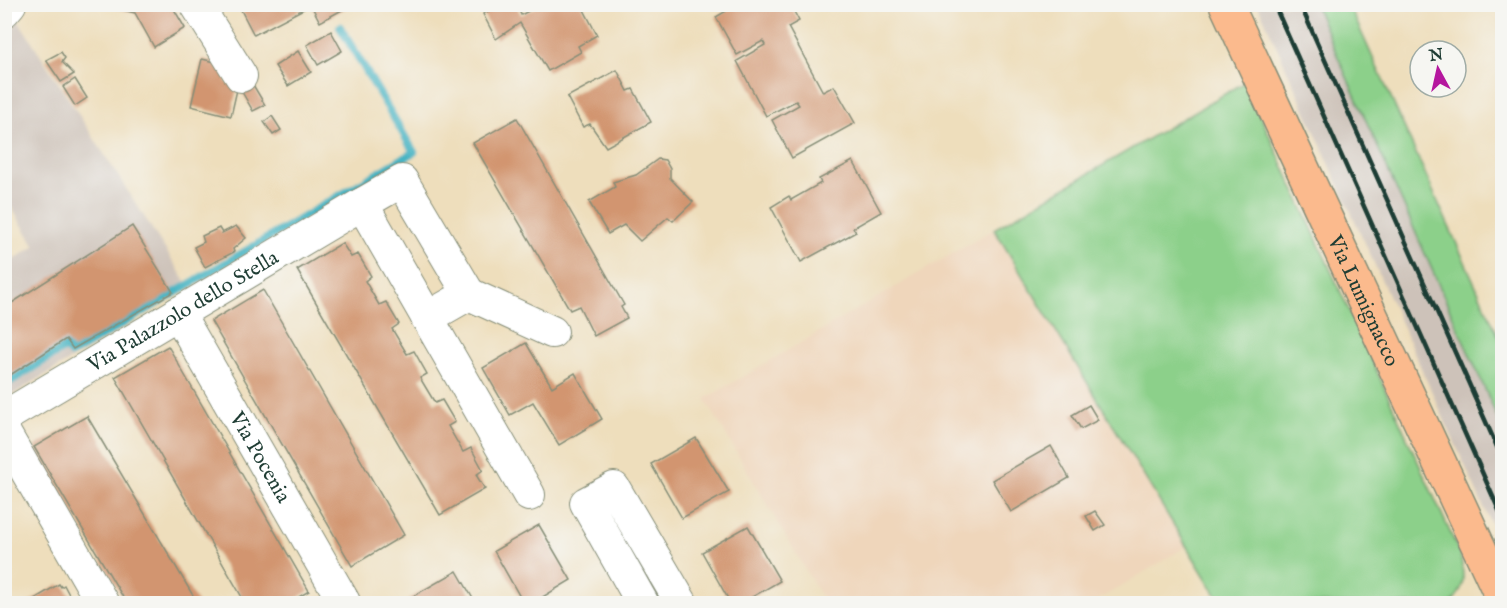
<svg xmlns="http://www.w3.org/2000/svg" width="1507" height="608" font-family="'IM FELL English',serif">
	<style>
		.built { fill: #efd6bb }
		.industrial { fill: #cdc2b9 }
		.green { fill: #8cd08a; stroke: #56865f; stroke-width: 1.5 }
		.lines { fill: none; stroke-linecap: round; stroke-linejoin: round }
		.stream { stroke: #47b4c3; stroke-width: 8 }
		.building { fill: #d2956f }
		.minor-casing { stroke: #868e78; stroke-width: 34 }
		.major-casing { stroke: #868e78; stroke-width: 36 }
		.minor { stroke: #fff; stroke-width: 32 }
		.major { stroke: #fbba8d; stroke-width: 33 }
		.rail { stroke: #1f3d34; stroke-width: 4.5 }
		.labels { text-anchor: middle; stroke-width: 6; stroke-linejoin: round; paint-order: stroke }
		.street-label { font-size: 21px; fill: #1f3d34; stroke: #f6f6f2 }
	</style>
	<rect width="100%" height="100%" fill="#f6f6f2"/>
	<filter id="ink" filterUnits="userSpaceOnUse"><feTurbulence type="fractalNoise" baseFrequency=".0167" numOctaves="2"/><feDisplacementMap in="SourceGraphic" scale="12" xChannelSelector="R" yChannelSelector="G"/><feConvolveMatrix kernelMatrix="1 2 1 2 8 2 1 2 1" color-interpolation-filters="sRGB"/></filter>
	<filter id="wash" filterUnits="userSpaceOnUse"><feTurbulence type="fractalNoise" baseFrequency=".008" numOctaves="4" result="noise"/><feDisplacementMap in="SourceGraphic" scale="24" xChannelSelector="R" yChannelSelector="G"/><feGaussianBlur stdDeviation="1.35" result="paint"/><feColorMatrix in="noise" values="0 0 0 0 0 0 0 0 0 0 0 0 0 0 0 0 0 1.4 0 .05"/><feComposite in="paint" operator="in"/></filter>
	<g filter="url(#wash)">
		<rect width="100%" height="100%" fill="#eedebc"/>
		<polygon class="built" points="994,229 1187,546 1093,603 825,603 705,399"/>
		<g class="industrial">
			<polygon points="1258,5 1315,5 1502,428 1502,548"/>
			<polygon points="18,20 190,288 5,399 5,265 35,246 5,197 5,36"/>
		</g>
		<g class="green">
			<polygon points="1315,5 1349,5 1502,344 1502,428"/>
			<path d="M 1245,82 L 1460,554 C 1464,573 1467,591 1449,604 L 1221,603 L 994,229 Z"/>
		</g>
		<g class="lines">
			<polyline class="stream" points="4,385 66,347 71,354 414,152 340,27"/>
		</g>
		<g id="blocks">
			<g class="building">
				<polygon points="116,4 171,4 185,28 154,47 135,13 115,8"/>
				<polygon points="251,4 353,4 320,22 311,5 254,35 241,10"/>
				<polygon points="501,4 516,4 521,15 542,4 581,4 597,35 578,46 581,52 548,71 520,23 496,39 483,14"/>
				<polygon points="738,4 790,4 799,21 788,27 823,92 834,86 855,123 792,158 772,120 799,105 796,101 766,116 737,61 765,45 763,41 737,55 716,17"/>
				<polygon points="331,31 342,51 318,65 307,45"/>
				<polygon points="298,51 311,72 288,86 275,66"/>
				<polygon points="61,52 65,58 62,62 74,74 61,82 46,60"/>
				<polygon points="202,59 229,65 226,82 238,85 249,78 265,105 253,111 238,85 231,116 191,106"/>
				<polygon points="617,70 628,91 633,89 651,122 606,147 590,124 583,127 567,97"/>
				<polygon points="75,79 87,98 75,106 63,87"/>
				<polygon points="272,116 281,130 273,135 264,122"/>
				<polygon points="517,118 624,305 621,307 627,318 594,336 579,306 570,310 473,143"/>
				<polygon points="658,159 665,160 670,169 670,178 693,202 673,221 668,217 640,241 624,225 608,234 589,202 615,187 613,182 636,175"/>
				<polygon points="853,161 881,212 853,228 856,232 801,262 771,207 789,196 791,200 821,183 819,179"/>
				<polygon points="132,226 173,292 73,349 66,339 4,379 4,308"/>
				<polygon points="236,226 246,238 233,249 234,252 205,267 194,247 204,242 202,236 219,228 222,233"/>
				<polygon points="342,243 351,257 358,254 371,276 365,281 379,305 386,302 399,324 392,329 407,354 414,351 427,374 420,378 435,403 442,400 455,422 448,426 463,452 471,448 483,470 476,475 485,489 440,515 297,270"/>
				<polygon points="263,290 404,535 352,566 211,321"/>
				<polygon points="526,343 552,387 575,373 602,419 559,445 533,402 510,415 483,368"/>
				<polygon points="168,346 309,591 287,604 246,604 115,377"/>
				<polygon points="1089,405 1098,420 1081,429 1072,415"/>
				<polygon points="87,416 198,604 127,604 34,447"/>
				<polygon points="696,438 729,492 682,518 651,464"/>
				<polygon points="1051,446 1069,478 1011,512 992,480"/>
				<polygon points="1095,511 1105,525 1095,531 1086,516"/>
				<polygon points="539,525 571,580 531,604 524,604 494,551"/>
				<polygon points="748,526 780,581 740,604 731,604 702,552"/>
				<polygon points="457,571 476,604 411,604 408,599"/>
				<polygon points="59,584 61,587 64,585 74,604 26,604"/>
			</g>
		</g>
	</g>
	<g filter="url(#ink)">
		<use href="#blocks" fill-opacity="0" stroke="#868e78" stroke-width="1.5"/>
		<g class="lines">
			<g class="minor-casing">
				<g id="minor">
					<polyline points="196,4 241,76"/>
					<polyline points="4,11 10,4"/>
					<polyline points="362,204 402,181 469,294 427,318"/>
					<polyline points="469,294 552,332"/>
					<path id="s1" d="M 178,313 L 344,602"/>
					<path id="s2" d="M 4,417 L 362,204 L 529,495"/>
					<polyline points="4,432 103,604"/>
					<polyline points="643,604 586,503 614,488 682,604"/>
				</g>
			</g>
			<g class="major-casing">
				<g id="major">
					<path id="s3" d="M 1226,4 L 1502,597"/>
				</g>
			</g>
			<use href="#minor" class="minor"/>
			<use href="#major" class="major"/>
			<g class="rail">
				<polyline points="1274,4 1502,517"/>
				<polyline points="1300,4 1502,458"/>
			</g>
		</g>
	</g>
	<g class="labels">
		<g class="street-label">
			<text dy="7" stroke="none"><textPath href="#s3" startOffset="327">Via Lumignacco</textPath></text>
			<text dy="7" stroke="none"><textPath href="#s2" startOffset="208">Via Palazzolo dello Stella</textPath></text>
			<text dy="7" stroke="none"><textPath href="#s1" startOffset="166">Via Pocenia</textPath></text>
		</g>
	</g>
	<rect width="1507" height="608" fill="none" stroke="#f6f6f2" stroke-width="24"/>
	<g transform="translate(1438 69) rotate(352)"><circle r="28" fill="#f6f6f2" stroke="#a0aca6" stroke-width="1.5"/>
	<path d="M0-4.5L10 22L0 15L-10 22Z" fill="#b5179e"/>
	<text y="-9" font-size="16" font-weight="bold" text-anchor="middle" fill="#1f3d34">N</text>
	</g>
</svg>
